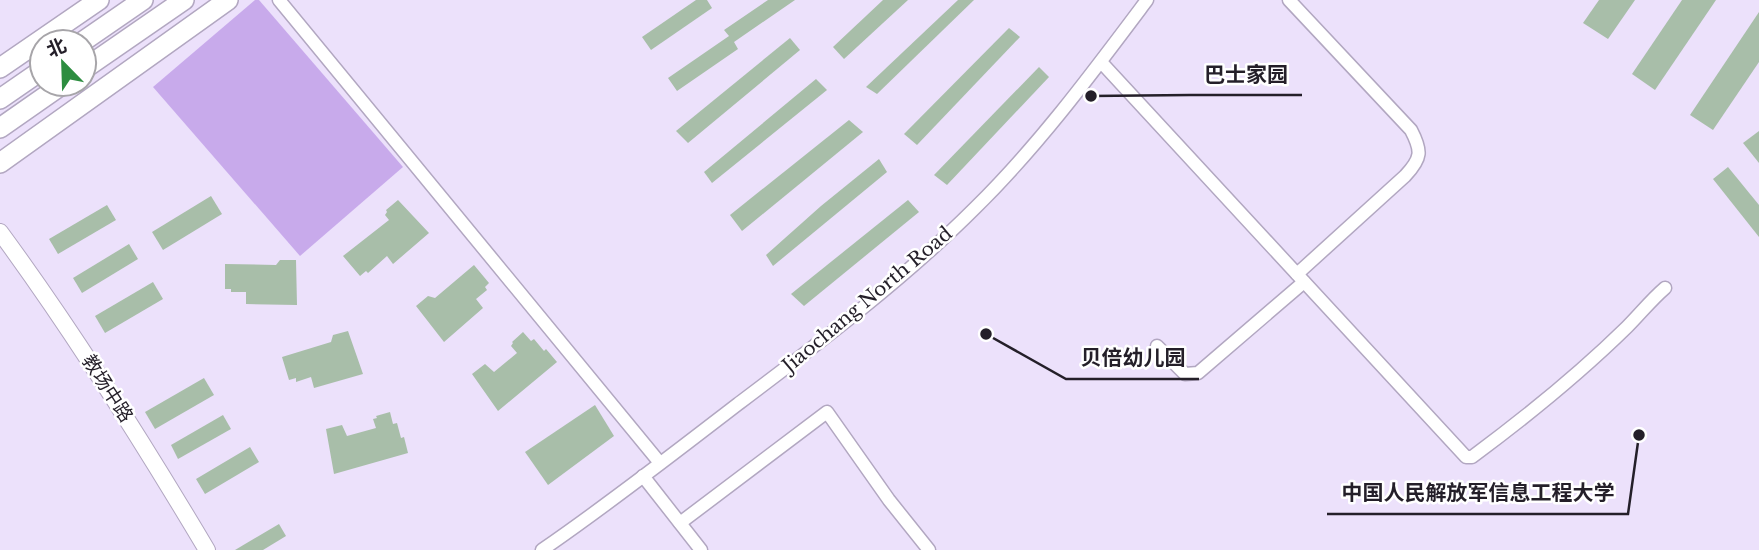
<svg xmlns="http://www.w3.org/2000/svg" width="1759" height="550" font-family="'Libre Baskerville','Noto Sans SC',serif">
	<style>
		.green { fill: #c8aaeb }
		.building { fill: #a8bea9 }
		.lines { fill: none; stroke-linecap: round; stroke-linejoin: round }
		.minor-casing { stroke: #b2a7c1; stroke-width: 15 }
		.major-casing { stroke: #b2a7c1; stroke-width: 18 }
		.highway-casing { stroke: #b2a7c1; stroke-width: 22 }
		.minor { stroke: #fff; stroke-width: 12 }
		.major { stroke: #fff; stroke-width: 16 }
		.highway { stroke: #fff; stroke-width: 19 }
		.labels { text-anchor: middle; stroke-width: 5; stroke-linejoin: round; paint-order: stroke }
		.street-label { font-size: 19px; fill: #241f29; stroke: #fff }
		.leader { fill: none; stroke: #241f29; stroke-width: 2.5 }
		.callout-dot { fill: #241f29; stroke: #fff; stroke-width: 2.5 }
		.callout-label { font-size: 21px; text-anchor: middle; font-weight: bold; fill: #241f29; stroke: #fff; stroke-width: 5; stroke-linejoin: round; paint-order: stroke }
	</style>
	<rect width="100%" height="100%" fill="#ece1fb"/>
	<polygon class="green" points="255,0 259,0 403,167 300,256 153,87"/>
	<g class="building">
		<polygon points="696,0 707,0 712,8 651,50 642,37"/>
		<polygon points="768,0 795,0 734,42 738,49 677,91 668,78 729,36 724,30"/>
		<polygon points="883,0 908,0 844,59 833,47"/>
		<polygon points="958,0 974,0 877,94 866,87"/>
		<polygon points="1599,0 1635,0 1608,39 1583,23"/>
		<polygon points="1682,0 1716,0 1655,90 1632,74"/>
		<polygon points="1759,12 1759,62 1713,130 1690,115"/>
		<polygon points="1009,28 1020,37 917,145 904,134"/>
		<polygon points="790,38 800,50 688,143 676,131"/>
		<polygon points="1039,67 1049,77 947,185 934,175"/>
		<polygon points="816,79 827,90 712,183 704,172"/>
		<polygon points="849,120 863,132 742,231 730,215"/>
		<polygon points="1759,131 1759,163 1743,143"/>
		<polygon points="879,159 887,172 773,266 766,255 821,206"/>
		<polygon points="1728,167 1759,205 1759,237 1713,179"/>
		<polygon points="211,196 222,214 163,250 152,232"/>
		<polygon points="398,200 429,233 393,264 387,256 368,273 366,271 360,276 343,256 389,220 385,215 387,212 386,210"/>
		<polygon points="908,200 919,212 804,306 791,294"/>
		<polygon points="107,205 116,220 58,254 49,239"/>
		<polygon points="129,244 138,259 82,293 73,278"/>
		<polygon points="280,260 296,260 297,305 246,304 246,292 231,292 231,289 225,289 225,264 276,265"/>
		<polygon points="474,265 489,283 485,287 487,290 476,299 483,308 444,342 416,306 428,296 435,298"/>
		<polygon points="153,282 163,299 105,333 95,316"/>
		<polygon points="348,331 363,374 314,388 311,377 296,382 296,378 289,380 282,357 331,342 333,335"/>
		<polygon points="523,332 531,341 534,339 544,351 546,349 557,362 498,411 472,374 485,364 494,372 517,353 511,346 513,343 512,342"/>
		<polygon points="204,378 214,395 155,429 145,412"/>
		<polygon points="595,405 614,436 548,485 525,452"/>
		<polygon points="390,412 393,424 397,423 401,438 404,437 408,453 334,474 326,429 342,425 347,436 376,428 373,419 377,418 376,416"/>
		<polygon points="223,415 231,429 178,459 171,445"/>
		<polygon points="250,447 259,462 205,494 196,479"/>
		<polygon points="279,524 286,536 263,550 235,550"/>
	</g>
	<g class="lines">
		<g class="minor-casing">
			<g id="minor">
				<polyline points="279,0 660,463"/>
				<path d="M 1289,0 L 1411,130 C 1422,151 1422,158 1405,176 L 1297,274"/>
				<path d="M 1101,62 L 1466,457 L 1472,457 C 1526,417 1579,374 1627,327 C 1640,314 1651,300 1665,288"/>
				<polyline points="1157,346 1185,374 1198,373 1304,282"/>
				<polyline points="643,476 701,550"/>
				<polyline points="680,523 827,412 889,500 929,550"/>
				<path d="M 542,550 C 609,504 673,454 738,404 C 819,343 903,280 975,208 C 1039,145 1093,72 1147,0"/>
			</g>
		</g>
		<g class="major-casing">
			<path id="major" d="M 0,232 C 75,334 142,441 207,550"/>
		</g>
		<g class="highway-casing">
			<g id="highway">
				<polyline points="82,42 143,0"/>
				<polyline points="0,68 99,0"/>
				<polyline points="84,69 184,0"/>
				<polyline points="0,99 42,70"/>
				<polyline points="0,128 63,84"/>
				<polyline points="0,163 228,0"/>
			</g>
		</g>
		<use href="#minor" class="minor"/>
		<use href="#major" class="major"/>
		<use href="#highway" class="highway"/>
	</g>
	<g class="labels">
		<g class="street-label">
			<text transform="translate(867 299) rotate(-40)" y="7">Jiaochang North Road</text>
			<text transform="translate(108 388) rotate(57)" y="7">教场中路</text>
		</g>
	</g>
	<path class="leader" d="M1091 96L1190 95H1302M986 334L1066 379H1199M1639 435L1628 514H1327"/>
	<g class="callout-dot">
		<circle cx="1091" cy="96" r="7"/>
		<circle cx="986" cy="334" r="7"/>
		<circle cx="1639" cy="435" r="7"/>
	</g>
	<g class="callout-label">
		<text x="1246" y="82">巴士家园</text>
		<text x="1133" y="365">贝倍幼儿园</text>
		<text x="1478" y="500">中国人民解放军信息工程大学</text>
	</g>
	<g transform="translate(63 63) rotate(337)"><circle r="33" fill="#ffffff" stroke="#a7a5a9" stroke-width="2"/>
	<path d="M0-5L12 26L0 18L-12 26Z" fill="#2d8d40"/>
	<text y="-10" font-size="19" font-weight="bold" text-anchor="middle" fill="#241f29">北</text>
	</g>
</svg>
